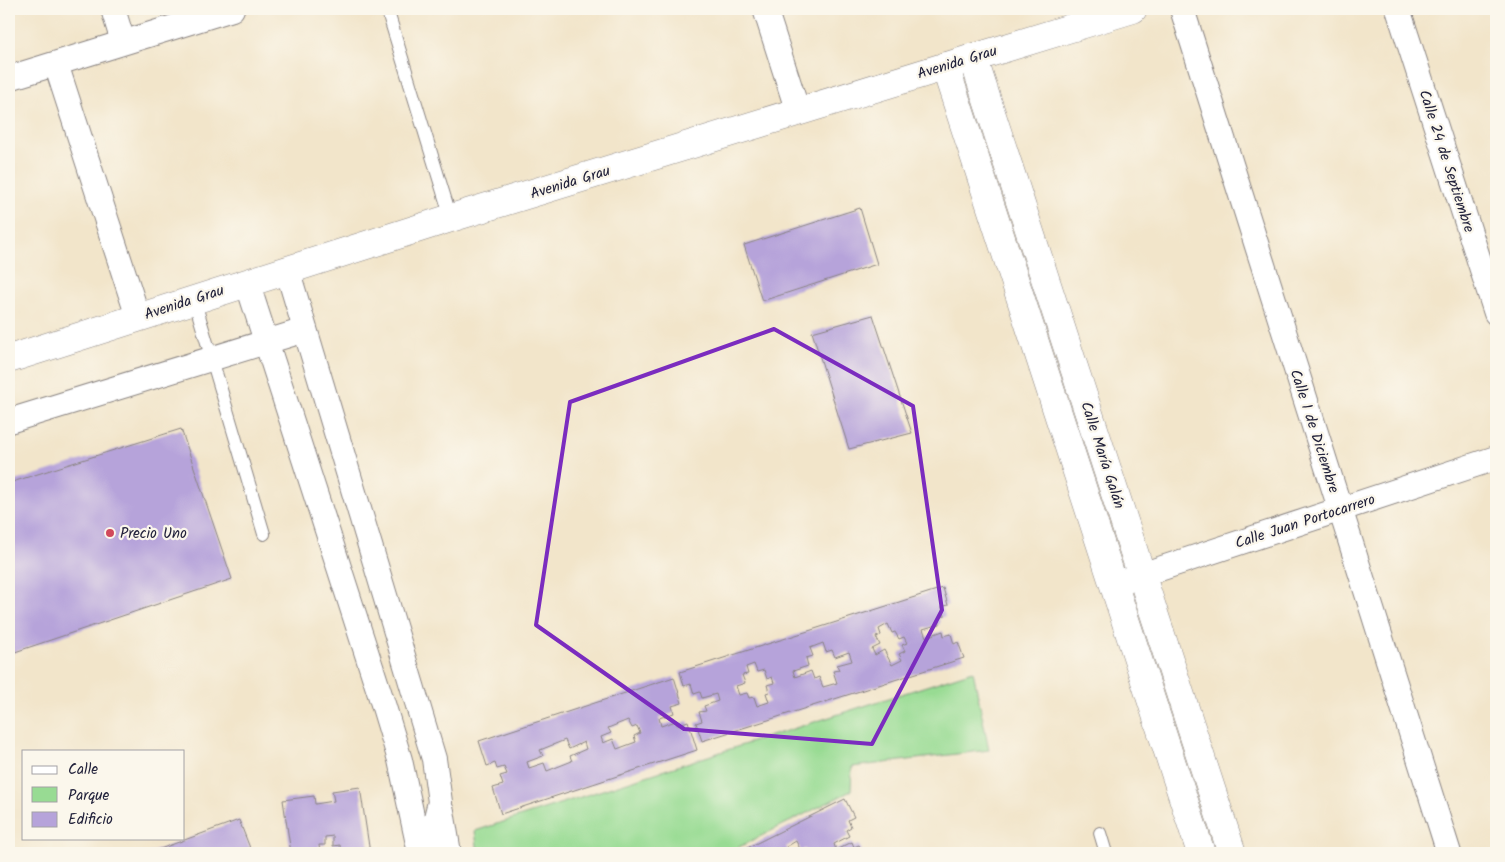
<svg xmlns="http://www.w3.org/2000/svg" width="1505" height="862" font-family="Kalam,sans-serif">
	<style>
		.green { fill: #98db93; stroke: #5d7e67 }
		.building { fill: #b6a3da; fill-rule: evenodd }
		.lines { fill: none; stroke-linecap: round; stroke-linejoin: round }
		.service-casing { stroke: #8a8482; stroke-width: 14 }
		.minor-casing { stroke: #8a8482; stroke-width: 26 }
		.tertiary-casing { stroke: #8a8482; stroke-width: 29 }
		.primary-casing { stroke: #8a8482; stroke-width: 29 }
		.service { stroke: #fff; stroke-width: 12 }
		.minor { stroke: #fff; stroke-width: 24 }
		.tertiary { stroke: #fff; stroke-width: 28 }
		.primary { stroke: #fff; stroke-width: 28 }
		.marked { fill: none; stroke: #7b2cbf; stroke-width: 4; stroke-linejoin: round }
		.poi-dot { fill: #d1495b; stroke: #fbf7ec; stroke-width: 2 }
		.labels { text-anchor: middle; stroke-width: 4.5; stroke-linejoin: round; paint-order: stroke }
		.street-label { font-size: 15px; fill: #22223b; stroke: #fbf7ec }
		.poi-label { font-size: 15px; fill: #22223b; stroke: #fbf7ec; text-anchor: start }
	</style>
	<rect width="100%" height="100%" fill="#fbf7ec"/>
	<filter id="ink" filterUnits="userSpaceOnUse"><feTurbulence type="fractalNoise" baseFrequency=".02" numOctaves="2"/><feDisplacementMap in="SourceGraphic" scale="10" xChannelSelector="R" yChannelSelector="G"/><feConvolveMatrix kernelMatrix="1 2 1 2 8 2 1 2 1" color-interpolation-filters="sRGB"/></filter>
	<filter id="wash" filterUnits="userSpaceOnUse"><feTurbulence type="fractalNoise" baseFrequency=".0096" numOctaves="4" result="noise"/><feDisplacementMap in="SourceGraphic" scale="20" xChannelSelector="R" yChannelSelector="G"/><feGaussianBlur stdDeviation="1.12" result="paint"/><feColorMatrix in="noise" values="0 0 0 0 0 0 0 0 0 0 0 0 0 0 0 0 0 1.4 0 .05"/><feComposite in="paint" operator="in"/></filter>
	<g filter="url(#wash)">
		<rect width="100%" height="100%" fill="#f2e5ca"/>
		<polygon class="green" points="973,671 989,750 852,767 851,791 727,853 478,853 475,831"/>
		<g id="blocks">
			<g class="building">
				<polygon points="860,208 877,264 762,301 744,245"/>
				<polygon points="873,315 912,433 849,449 812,332"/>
				<polygon points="181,429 232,579 9,654 9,634 11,634 9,627 9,483"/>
				<path d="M 943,588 L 948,605 L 942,607 L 945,616 L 939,618 L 940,624 L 923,629 L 926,637 L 943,631 L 944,636 L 951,634 L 954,644 L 958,642 L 964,658 L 702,741 L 696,723 L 702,721 L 699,712 L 706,711 L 704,706 L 718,701 L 716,694 L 702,698 L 700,692 L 694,694 L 691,684 L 684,686 L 680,672 ZM 888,624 L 892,633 L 895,632 L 899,639 L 904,637 L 907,643 L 902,645 L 905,651 L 899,654 L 902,660 L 892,665 L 884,650 L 875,655 L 872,649 L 880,645 L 876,637 L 881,635 L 879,629 ZM 823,643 L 826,652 L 832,650 L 835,657 L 849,652 L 852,661 L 837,665 L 839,670 L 833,671 L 837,683 L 823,687 L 819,677 L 814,679 L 811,671 L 795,677 L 793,671 L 808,666 L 806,658 L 813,656 L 810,648 ZM 754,664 L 757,672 L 764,670 L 767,679 L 772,677 L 774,683 L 767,685 L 769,692 L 766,693 L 769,702 L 757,706 L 754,697 L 749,698 L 747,693 L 739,695 L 736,686 L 745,683 L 742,675 L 748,674 L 746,667 Z"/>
				<path d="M 674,677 L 682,703 L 672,706 L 674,713 L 659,718 L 661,726 L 676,721 L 677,725 L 688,721 L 697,750 L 501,814 L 493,788 L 503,785 L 500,776 L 507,774 L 504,767 L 497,769 L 495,763 L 487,766 L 479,741 ZM 628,720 L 632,728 L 637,726 L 640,733 L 634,736 L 636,742 L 617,749 L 613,739 L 603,743 L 601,737 L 611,733 L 608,728 ZM 565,740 L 569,749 L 584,742 L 586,749 L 570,756 L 572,761 L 547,771 L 544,763 L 529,768 L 527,762 L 543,756 L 540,750 Z"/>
				<polygon points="360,787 370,853 341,853 340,845 333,846 333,836 325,837 325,845 319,845 320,853 291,853 283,800 314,796 315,804 334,801 332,791"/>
				<polygon points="845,799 854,817 848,820 851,827 846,830 849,836 834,844 836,850 852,842 854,847 859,845 863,853 808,853 805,849 801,851 796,841 786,847 790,853 737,853"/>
				<polygon points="239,820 250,848 239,852 239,853 149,853"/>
			</g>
		</g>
	</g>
	<g filter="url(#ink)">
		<use href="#blocks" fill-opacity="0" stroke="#8a8482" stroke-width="1"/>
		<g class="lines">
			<g class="service-casing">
				<g id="service">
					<polyline points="387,9 451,218"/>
					<polyline points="194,299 264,534"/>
					<polyline points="1100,833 1106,853"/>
				</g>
			</g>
			<g class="minor-casing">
				<g id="minor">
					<polyline points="113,9 123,42"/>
					<polyline points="765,9 798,112"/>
					<polyline points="1182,9 1449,853"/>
					<polyline points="1398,9 1496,313"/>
					<polyline points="56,64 138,317"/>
					<polyline points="9,78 232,9"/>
					<polyline points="287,269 434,759 440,802 427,853"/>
					<polyline points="247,282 384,707 400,760 420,853"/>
					<polyline points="9,421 305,330"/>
					<polyline points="1114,584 1496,458"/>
					<polyline points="442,811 449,853"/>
				</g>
			</g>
			<g class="tertiary-casing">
				<g id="tertiary">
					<polyline points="973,57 1232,853"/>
					<polyline points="945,66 1201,853"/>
				</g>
			</g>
			<g class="primary-casing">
				<polyline id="primary" points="9,359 451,218 1133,9"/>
			</g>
			<use href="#service" class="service"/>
			<use href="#minor" class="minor"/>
			<use href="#tertiary" class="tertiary"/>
			<use href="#primary" class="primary"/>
		</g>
	</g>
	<path class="marked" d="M 774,329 L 913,406 L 942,610 L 872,744 L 684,729 L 536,625 L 570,402 Z"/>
	<circle class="poi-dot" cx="110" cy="533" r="5"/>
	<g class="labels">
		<g class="street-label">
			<text transform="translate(957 62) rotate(-17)" y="5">Avenida Grau</text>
			<text transform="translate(1447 161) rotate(72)" y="5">Calle 24 de Septiembre</text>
			<text transform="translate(570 182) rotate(-17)" y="5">Avenida Grau</text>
			<text transform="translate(184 302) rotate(-18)" y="5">Avenida Grau</text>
			<text transform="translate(1315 431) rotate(72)" y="5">Calle 1 de Diciembre</text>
			<text transform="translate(1103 455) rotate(72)" y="5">Calle María Galán</text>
			<text transform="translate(1305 521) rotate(-18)" y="5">Calle Juan Portocarrero</text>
		</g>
		<g class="poi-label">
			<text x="120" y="538">Precio Uno</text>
		</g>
	</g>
	<rect width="1505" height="862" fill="none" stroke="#fbf7ec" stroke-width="30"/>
	<rect x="22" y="750" width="162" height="90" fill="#fbf7ec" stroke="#a4a2a5"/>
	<rect x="32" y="766" width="25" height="8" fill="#ffffff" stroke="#a4a2a5"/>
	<text x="68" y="774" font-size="15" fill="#22223b">Calle</text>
	<rect x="32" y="787" width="25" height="15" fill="#98db93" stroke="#a4a2a5"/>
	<text x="68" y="800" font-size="15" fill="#22223b">Parque</text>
	<rect x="32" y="812" width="25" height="15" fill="#b6a3da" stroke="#a4a2a5"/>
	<text x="68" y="824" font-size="15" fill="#22223b">Edificio</text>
</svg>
